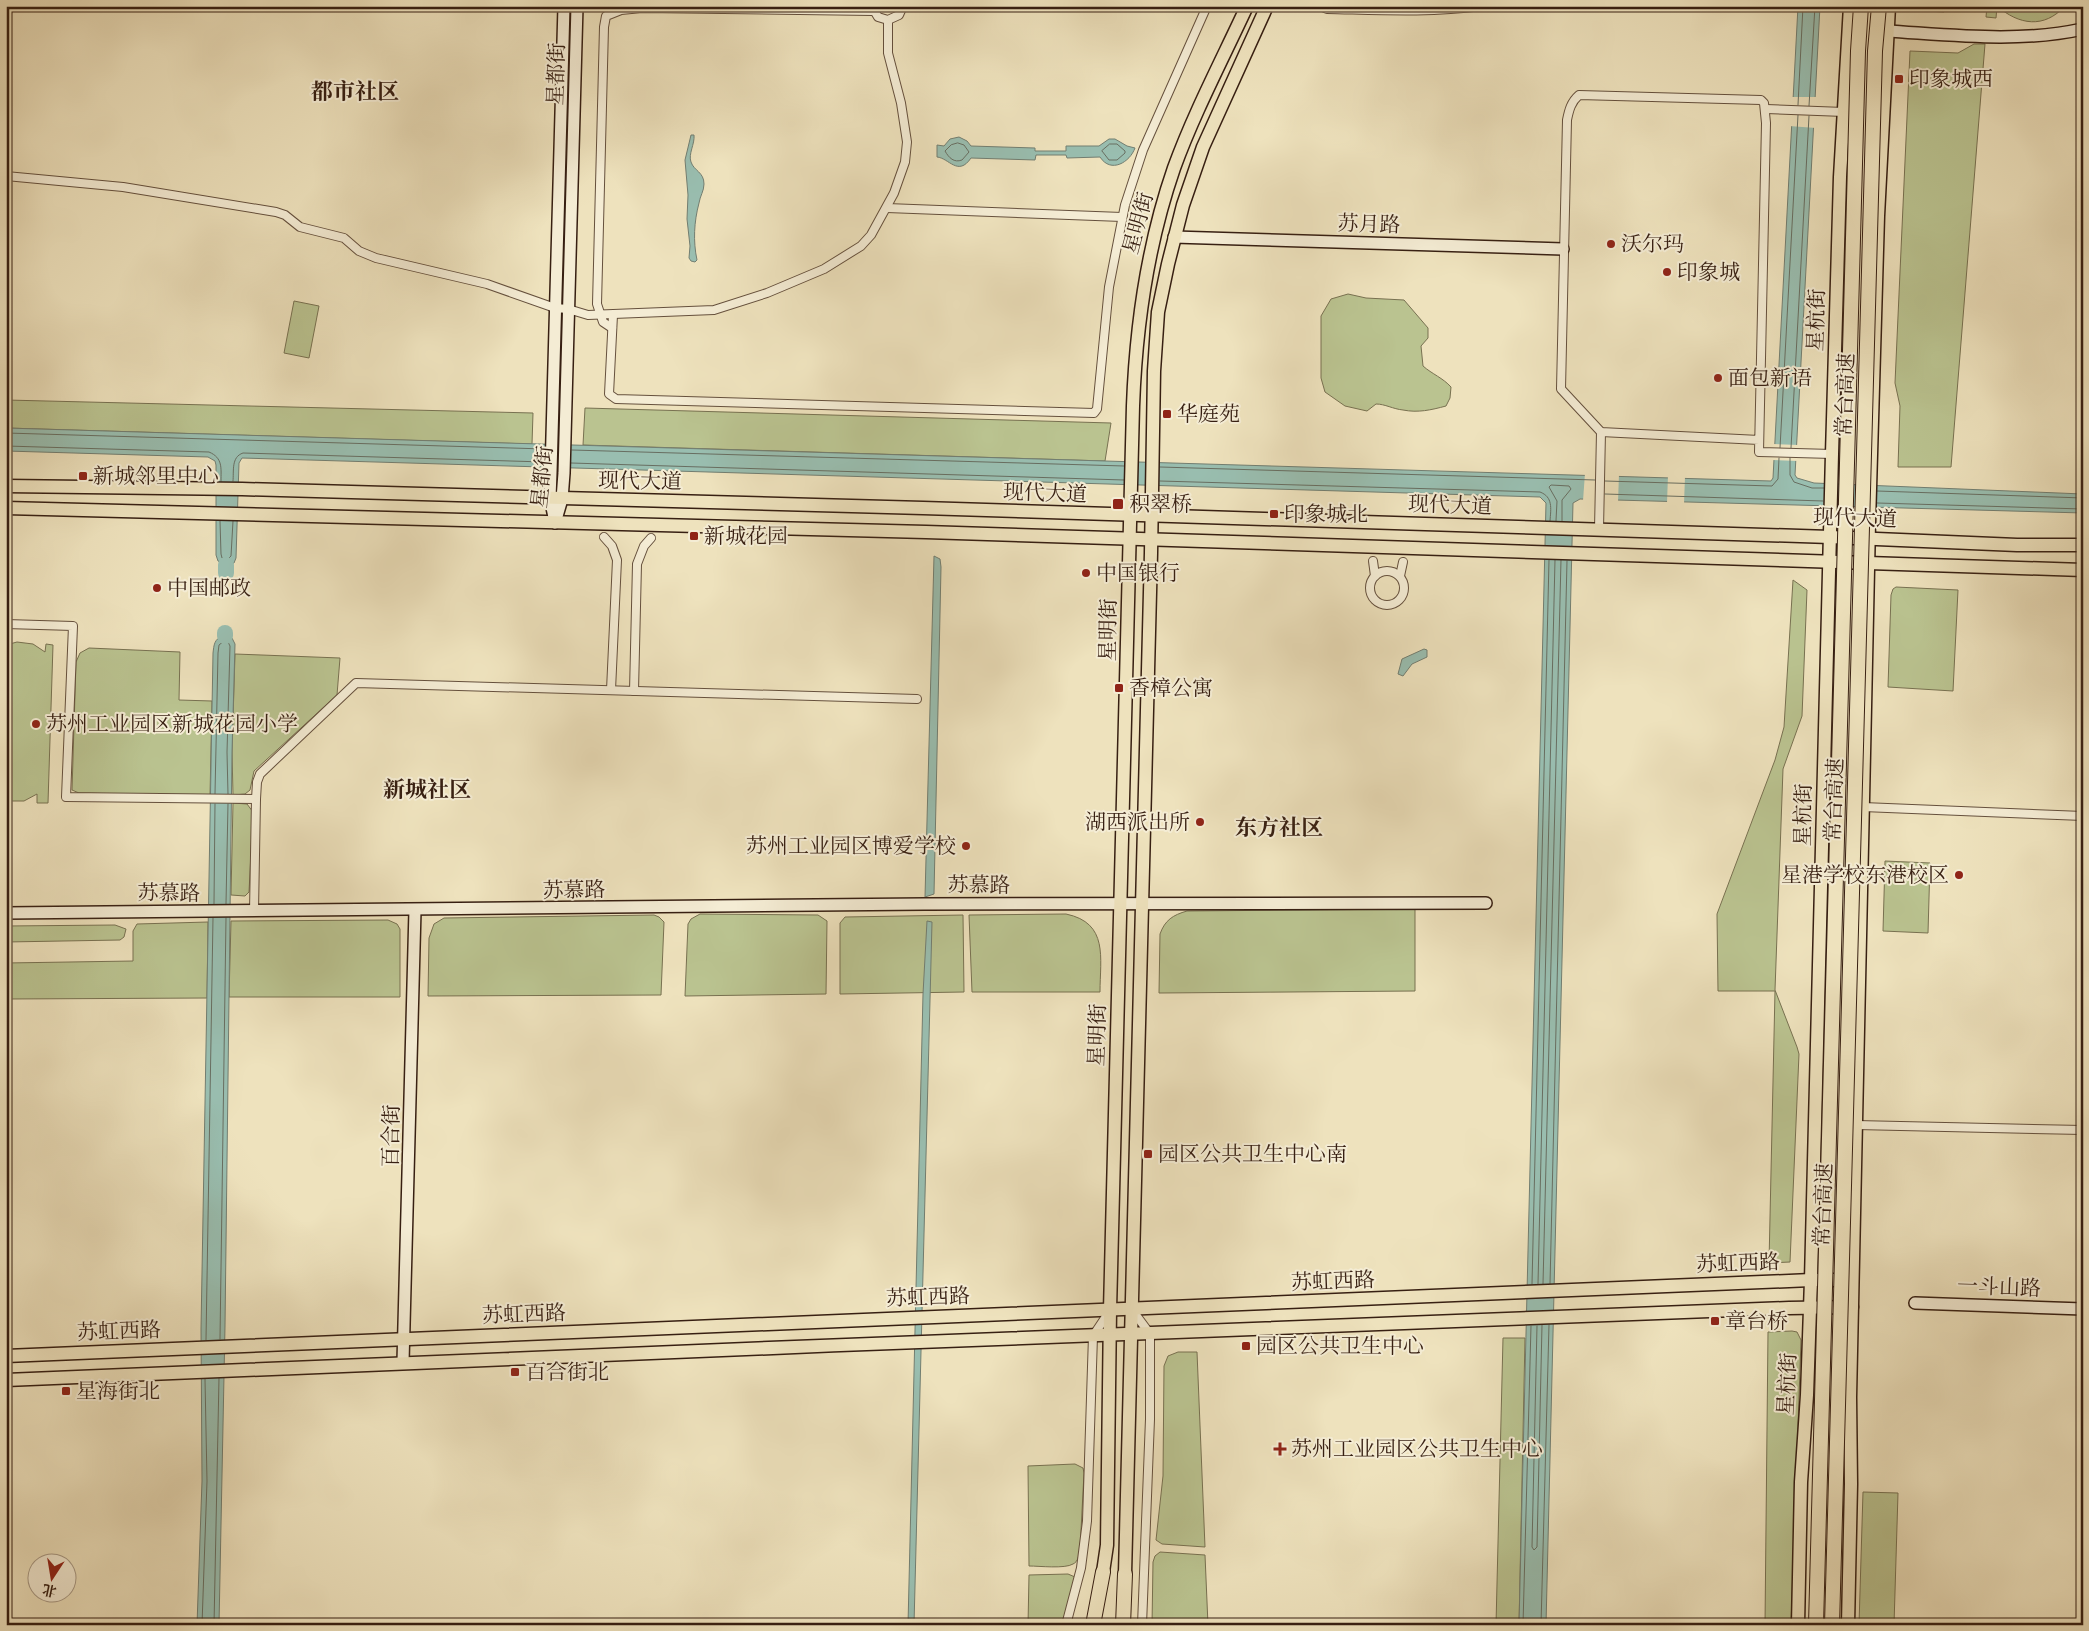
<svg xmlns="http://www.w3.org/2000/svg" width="2089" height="1631" font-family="'IM FELL DW Pica','Noto Serif SC',serif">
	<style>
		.green { fill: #bac390; stroke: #787151 }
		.water { fill: #99beb0; stroke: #727e71 }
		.pier { fill: #eee2bd }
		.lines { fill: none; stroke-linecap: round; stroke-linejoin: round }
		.shore { stroke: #686e61; stroke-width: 1 }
		.river { stroke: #99beb0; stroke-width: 16 }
		.street-casing { stroke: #65503d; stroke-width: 10 }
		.secondary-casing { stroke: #371f12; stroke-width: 14 }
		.primary-casing { stroke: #371f12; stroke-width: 15 }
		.highway-casing { stroke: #371f12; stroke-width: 16 }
		.street { stroke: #f4ecd4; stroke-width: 8 }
		.secondary { stroke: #f4ecd4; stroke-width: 11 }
		.primary { stroke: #eee2bd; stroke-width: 12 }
		.highway { stroke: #eee2bd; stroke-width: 14 }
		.highway-bridge-casing { stroke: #371f12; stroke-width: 16; stroke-linecap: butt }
		.highway-bridge { stroke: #eee2bd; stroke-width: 14 }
		.poi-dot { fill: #8f2418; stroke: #f4ecd4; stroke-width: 2 }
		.labels { text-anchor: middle; stroke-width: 4; stroke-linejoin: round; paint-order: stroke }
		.street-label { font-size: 21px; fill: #371f12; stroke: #f4ecd4 }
		.poi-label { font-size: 21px; fill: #371f12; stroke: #f4ecd4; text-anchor: start }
		.neighbourhood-label { font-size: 22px; font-weight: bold; fill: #371f12; stroke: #f4ecd4 }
	</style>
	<rect width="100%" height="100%" fill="#eee2bd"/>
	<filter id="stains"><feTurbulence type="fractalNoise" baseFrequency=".004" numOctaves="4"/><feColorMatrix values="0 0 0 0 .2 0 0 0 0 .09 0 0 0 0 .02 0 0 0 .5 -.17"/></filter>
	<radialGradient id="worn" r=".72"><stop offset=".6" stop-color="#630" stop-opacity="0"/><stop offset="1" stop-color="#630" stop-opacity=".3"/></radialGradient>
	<g class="green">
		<polygon points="1911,6 1944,6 1944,12 1911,10"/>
		<path d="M 1987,6 L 2065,6 C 2044,29 2019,25 1997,6 L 1996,18 L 1986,17 Z"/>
		<polygon points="1974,44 1985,44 1951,467 1898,467 1900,406 1895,383 1910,51 1958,53"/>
		<path d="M 1348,294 L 1366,298 L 1404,300 L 1428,328 L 1428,338 L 1421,346 L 1423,366 C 1432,374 1443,378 1451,387 L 1450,398 L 1446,406 C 1431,410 1418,413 1403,410 C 1393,409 1385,404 1376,404 L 1367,411 L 1345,406 L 1325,392 L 1321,378 L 1321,316 L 1331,299 Z"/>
		<polygon points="294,301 319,306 309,358 284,353"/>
		<polygon points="6,400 533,413 532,444 6,428"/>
		<polygon points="585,408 1111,423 1105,461 583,445"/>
		<polygon points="1793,580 1807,590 1802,716 1783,769 1775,990 1797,1047 1799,1054 1790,1262 1769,1263 1775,991 1718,991 1717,914 1775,760 1784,727"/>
		<polygon points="1896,587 1958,590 1953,691 1888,687 1891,595 1893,589"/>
		<polygon points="17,642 33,644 45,652 46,644 53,645 48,803 37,803 37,794 24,801 6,801 6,645"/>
		<polygon points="89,648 180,652 179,700 212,701 210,796 79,793 72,790 76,662 80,653"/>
		<polygon points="235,654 340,658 337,695 254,771 250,790 245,794 233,795 232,752"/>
		<polygon points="233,803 247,804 253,812 249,892 245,896 231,895"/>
		<polygon points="1885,861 1930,863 1928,933 1883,931"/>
		<path d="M 1415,909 L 1415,991 L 1159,993 L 1160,934 C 1165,920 1173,915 1187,911 Z"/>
		<polygon points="700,914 818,915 827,921 826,994 685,996 688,924 691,919"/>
		<path d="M 1066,914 C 1109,923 1100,958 1100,992 L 972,992 L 969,915 Z"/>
		<polygon points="654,915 659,917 664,922 661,995 428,996 429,938 434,924 444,918"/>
		<polygon points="963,915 964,992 840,994 840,923 845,917"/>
		<polygon points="388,920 397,924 400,929 400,997 229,997 231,921"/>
		<polygon points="208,922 207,998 6,999 6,963 133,961 133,931 137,924"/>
		<polygon points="115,925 126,929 124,937 120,940 6,942 6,926"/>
		<polygon points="1792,1331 1797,1332 1801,1340 1791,1625 1765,1625 1768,1332"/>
		<polygon points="1503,1338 1525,1338 1519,1625 1496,1625"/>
		<polygon points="1178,1352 1197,1352 1205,1547 1162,1544 1156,1540 1163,1476 1164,1366 1168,1356"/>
		<path d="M 1075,1464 L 1083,1468 L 1084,1473 L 1080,1550 C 1079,1555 1078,1562 1073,1564 C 1065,1569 1039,1566 1029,1566 L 1028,1466 Z"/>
		<polygon points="1863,1492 1898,1493 1894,1625 1859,1625"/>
		<polygon points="1160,1552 1205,1555 1208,1625 1152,1625 1153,1562 1155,1556"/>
		<polygon points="1068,1574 1075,1577 1064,1625 1028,1625 1029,1575"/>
	</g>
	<g class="water">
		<polygon points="1798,6 1820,6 1795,475 1797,478 1814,483 2083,494 2083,513 1580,499 1573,503 1546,1625 1519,1625 1546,503 1540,497 242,458 239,463 236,558 234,563 226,565 218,561 216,555 216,465 215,461 208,457 6,451 6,428 1771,481 1773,478"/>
		<path d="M 691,135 L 694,135 C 695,144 688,154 691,162 C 694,171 704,172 704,184 C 704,191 700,196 699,203 C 694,222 693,241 697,260 L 695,262 L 691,261 L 689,258 L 690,246 L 687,219 L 688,195 L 685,160 Z"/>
		<path d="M 959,137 L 967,141 L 971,146 L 1035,148 L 1035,151 L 1066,151 L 1066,146 L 1099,146 L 1109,139 L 1115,139 L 1127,146 L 1135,148 C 1130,162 1111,174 1100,157 L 1067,158 L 1066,155 L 1036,155 L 1035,160 L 971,158 C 958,177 949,158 937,157 L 937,145 L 944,146 L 950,139 Z"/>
		<polygon points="934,556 940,559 941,567 934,894 925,897"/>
		<path d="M 223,636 L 232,638 L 235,644 L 232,752 L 225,1326 L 219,1625 L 197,1625 L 202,1481 L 201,1329 L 213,653 C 214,645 214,639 223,636 Z"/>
		<polygon points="1424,649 1427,650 1427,657 1412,664 1403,676 1398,674 1402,659"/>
		<polygon points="927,921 932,922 914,1625 908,1625 923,994"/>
	</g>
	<g class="pier">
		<polygon points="1791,97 1817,97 1816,128 1789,126"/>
		<polygon points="1773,444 1799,445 1798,461 1772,460"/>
		<polygon points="1585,473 1619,474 1618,502 1583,501"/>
		<polygon points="1668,475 1685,476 1684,504 1667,503"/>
	</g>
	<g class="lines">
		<g class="shore">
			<polyline points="1798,105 1803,6"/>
			<polyline points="1809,106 1815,6"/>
			<path d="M 958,143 L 964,145 L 969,152 L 962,160 C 954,163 949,158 945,151 L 951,145 Z"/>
			<polygon points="1110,144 1117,144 1125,151 1125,153 1117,160 1109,160 1102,151"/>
			<polyline points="6,433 545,449"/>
			<path d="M 6,446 L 209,452 C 223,458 221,468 221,481"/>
			<polyline points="1780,448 1798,115"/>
			<polyline points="1791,448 1809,116"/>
			<polyline points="572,450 1124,466"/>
			<polyline points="1790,458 1790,475 1794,482 1812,488 1824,488"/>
			<polyline points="571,463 1124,480"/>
			<polyline points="1160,467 1595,480"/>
			<path d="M 233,481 C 234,471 231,457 243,453 L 544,462"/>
			<path d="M 1160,481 L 1540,492 C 1553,497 1551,508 1550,521"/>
			<polyline points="1605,481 1772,486 1778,479 1779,458"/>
			<polyline points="1877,491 2083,498"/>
			<polyline points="1605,494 1823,501"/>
			<polyline points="1877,503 2083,509"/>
			<polyline points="220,521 221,554 222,558 227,560 231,556 233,521"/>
			<polyline points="1556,521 1557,501 1549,487 1551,485 1569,486 1571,489 1562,500 1562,521"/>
			<polyline points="215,794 218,653 219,645 224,641 228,642 230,646 227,752 228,794"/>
			<polyline points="214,904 215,804"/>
			<polyline points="226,904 228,804"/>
			<polyline points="1532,1284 1549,560"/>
			<polyline points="1538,1284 1555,560"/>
			<polyline points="1543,1284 1561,560"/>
			<polyline points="1550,1284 1567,561"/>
			<polyline points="1537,1326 1532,1547 1534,1550 1537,1547 1542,1325"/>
			<polyline points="220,1339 226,918"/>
			<polyline points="206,1340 213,918"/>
			<polyline points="202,1625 207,1481 205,1379"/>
			<polyline points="214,1625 219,1378"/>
			<polyline points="1523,1625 1531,1326"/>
			<polyline points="1541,1625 1549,1325"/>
		</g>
		<g class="river">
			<polyline points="226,565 226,573"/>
			<polyline points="225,636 225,633"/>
		</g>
		<g class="street-casing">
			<g id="street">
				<path d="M 1320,6 L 1327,9 C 1378,10 1429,13 1481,6"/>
				<polyline points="872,7 878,17 888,20 899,15 903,6"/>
				<polyline points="6,17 9,6"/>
				<polyline points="1766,109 1844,112"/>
				<polyline points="6,176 123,187 276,212 285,215 300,227 344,238 359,251 376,258 487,284 555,308 568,309 588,315 714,310 767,293 824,269 861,246 871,235 894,193 905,162 907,142 901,103 888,53 888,20"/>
				<polyline points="887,208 1122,217"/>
				<polyline points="613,315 609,394 616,399 1094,413 1097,409 1109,287 1125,205 1143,150 1207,6"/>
				<polyline points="612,328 603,322 597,304 604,27 606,16 621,10 642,8 873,11"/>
				<path d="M 1759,440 L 1601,432 L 1561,389 L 1567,120 C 1569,110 1571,102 1579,95 L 1761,100 L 1764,103 L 1766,123 L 1759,452 L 1832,454"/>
				<polyline points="1599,529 1601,432"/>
				<polyline points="604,537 612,546 617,560 611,690"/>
				<polyline points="1373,561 1375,576"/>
				<circle cx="1387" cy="588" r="17"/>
				<polyline points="1400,576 1403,562"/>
				<polyline points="6,624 73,626 66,797 256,799"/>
				<polyline points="634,691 637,564 644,546 651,538"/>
				<polyline points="1863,807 2083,816"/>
				<polyline points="254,911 256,799 257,782 260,774 356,683 917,699"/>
				<polyline points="1856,1125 2083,1130"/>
				<polyline points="1133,1311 1150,1334 1150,1419 1142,1625"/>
				<polyline points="1066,1625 1081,1568 1087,1521 1093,1336 1109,1312"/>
			</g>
		</g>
		<g class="secondary-casing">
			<g id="secondary">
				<path d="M 1887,31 C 1953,35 2018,43 2083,29"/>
				<polyline points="1174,237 1563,249"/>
				<polyline points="555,522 550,498 551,472 564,6"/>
				<polyline points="555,523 562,499 564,473 577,6"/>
				<polyline points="6,913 924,904 1486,903"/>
				<polyline points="1915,1303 2083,1309"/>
				<polyline points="403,1362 415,910"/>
			</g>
		</g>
		<g class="primary-casing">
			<g id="primary">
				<polyline points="6,486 242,489 923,508 1830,537 2017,545 2083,545"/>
				<polyline points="6,508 926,532 2083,570"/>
				<polyline points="6,1356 1811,1280 1852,1280"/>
				<path d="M 6,1380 C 600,1353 1195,1332 1789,1308 L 1852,1307"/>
				<path d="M 1103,1572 L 1107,1545 L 1110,1310 L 1133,406 C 1136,324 1147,246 1174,168 C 1194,113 1222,60 1247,6"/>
				<polyline points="1125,1574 1151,553 1154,371 1158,312 1168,264 1183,205 1203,147 1267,6"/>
				<polyline points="1798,1625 1801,1482 1807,1395 1811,1280 1832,454 1840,177 1850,6"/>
				<polyline points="1848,1625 1851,1484 1850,1397 1869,523 1878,216 1889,6"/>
			</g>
		</g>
		<g class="highway-casing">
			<g id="highway">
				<polyline points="1093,1625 1103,1572"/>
				<polyline points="1123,1625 1125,1574"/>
			</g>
		</g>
		<use href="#street" class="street"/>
		<use href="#secondary" class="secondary"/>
		<use href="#primary" class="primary"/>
		<use href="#highway" class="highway"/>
		<g class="highway-bridge-casing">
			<g id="highway-bridge">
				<polyline points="1816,1625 1858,51 1861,6"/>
				<polyline points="1832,1625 1875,51 1879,6"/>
			</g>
		</g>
		<use href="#highway-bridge" class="highway-bridge"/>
	</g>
	<g class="poi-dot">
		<rect x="1894" y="74" width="10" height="10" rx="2.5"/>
		<circle cx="1611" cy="244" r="5"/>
		<circle cx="1667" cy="272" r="5"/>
		<circle cx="1718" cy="378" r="5"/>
		<rect x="1162" y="409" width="10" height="10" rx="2.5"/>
		<rect x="78" y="471" width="10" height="10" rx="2.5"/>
		<rect x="1112" y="498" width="12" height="12" rx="2.5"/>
		<rect x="1269" y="509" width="10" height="10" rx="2.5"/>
		<rect x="689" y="531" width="10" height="10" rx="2.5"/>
		<circle cx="1086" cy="573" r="5"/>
		<circle cx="157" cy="588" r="5"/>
		<rect x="1114" y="683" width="10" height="10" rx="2.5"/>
		<circle cx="36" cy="724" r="5"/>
		<circle cx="1200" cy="822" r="5"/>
		<circle cx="966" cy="846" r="5"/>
		<circle cx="1959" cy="875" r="5"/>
		<rect x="1143" y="1149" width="10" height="10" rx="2.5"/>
		<rect x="1710" y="1316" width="10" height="10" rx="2.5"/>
		<rect x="1241" y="1341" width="10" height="10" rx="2.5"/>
		<rect x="510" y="1367" width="10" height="10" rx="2.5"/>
		<rect x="61" y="1386" width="10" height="10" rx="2.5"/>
		<path d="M1277.5 1441.5h5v5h5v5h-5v5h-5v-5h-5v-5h5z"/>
	</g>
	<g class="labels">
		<g class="street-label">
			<text transform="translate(556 74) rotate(-88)" y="7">星都街</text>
			<text transform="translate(1138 223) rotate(-75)" y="7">星明街</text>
			<text transform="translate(1369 224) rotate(2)" y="7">苏月路</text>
			<text transform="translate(1816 320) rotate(-88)" y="7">星杭街</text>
			<text transform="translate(1845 395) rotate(-88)" y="7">常台高速</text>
			<text transform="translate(542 477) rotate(-84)" y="7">星都街</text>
			<text transform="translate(640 481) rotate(1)" y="7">现代大道</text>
			<text transform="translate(1045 493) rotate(2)" y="7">现代大道</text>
			<text transform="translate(1450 505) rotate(2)" y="7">现代大道</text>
			<text transform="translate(1855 518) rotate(2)" y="7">现代大道</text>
			<text transform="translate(1108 630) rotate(-89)" y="7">星明街</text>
			<text transform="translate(1834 800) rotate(-88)" y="7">常台高速</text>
			<text transform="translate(1803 815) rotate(-89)" y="7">星杭街</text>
			<text x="979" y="892">苏慕路</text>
			<text transform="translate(574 890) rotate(-1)" y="7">苏慕路</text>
			<text x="169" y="900">苏慕路</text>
			<text transform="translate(1097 1035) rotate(-88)" y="7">星明街</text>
			<text transform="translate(391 1136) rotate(-89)" y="7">百合街</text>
			<text transform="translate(1823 1205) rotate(-88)" y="7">常台高速</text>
			<text transform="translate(1738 1263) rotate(-2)" y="7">苏虹西路</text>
			<text transform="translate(1333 1281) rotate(-2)" y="7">苏虹西路</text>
			<text transform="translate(1999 1287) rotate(2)" y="7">一斗山路</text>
			<text transform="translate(928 1297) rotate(-2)" y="7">苏虹西路</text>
			<text transform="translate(524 1314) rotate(-2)" y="7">苏虹西路</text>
			<text transform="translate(119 1331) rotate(-2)" y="7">苏虹西路</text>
			<text transform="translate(1787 1384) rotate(-87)" y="7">星杭街</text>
		</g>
		<g class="poi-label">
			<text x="1909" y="86">印象城西</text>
			<text x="1621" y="251">沃尔玛</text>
			<text x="1677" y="279">印象城</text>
			<text x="1728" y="385">面包新语</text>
			<text x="1177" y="421">华庭苑</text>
			<text x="93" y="483">新城邻里中心</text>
			<text x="1129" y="511">积翠桥</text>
			<text x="1284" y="521">印象城北</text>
			<text x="704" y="543">新城花园</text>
			<text x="1096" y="580">中国银行</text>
			<text x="167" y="595">中国邮政</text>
			<text x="1129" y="695">香樟公寓</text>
			<text x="46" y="731">苏州工业园区新城花园小学</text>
			<text x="1190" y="829" text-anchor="end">湖西派出所</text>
			<text x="956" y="853" text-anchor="end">苏州工业园区博爱学校</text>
			<text x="1949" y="882" text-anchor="end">星港学校东港校区</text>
			<text x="1158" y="1161">园区公共卫生中心南</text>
			<text x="1725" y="1328">章台桥</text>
			<text x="1256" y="1353">园区公共卫生中心</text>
			<text x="525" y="1379">百合街北</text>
			<text x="76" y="1398">星海街北</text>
			<text x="1291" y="1456">苏州工业园区公共卫生中心</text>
		</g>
		<g class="neighbourhood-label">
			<text x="355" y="99">都市社区</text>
			<text x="427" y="797">新城社区</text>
			<text x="1279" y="835">东方社区</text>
		</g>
	</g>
	<rect width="2089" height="1631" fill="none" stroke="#eee2bd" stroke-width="25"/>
	<rect x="8" y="8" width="2074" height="1616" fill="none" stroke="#371f12" stroke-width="2.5"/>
	<rect x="12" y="12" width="2064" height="1606" fill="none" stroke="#371f12"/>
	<g transform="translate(52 1578) rotate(192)"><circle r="24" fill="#f4ecd4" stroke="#a89a86"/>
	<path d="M0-4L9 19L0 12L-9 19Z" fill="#8f2418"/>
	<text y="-8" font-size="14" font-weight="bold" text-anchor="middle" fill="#371f12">北</text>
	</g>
	<rect width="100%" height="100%" filter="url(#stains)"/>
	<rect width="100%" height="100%" fill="url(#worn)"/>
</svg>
